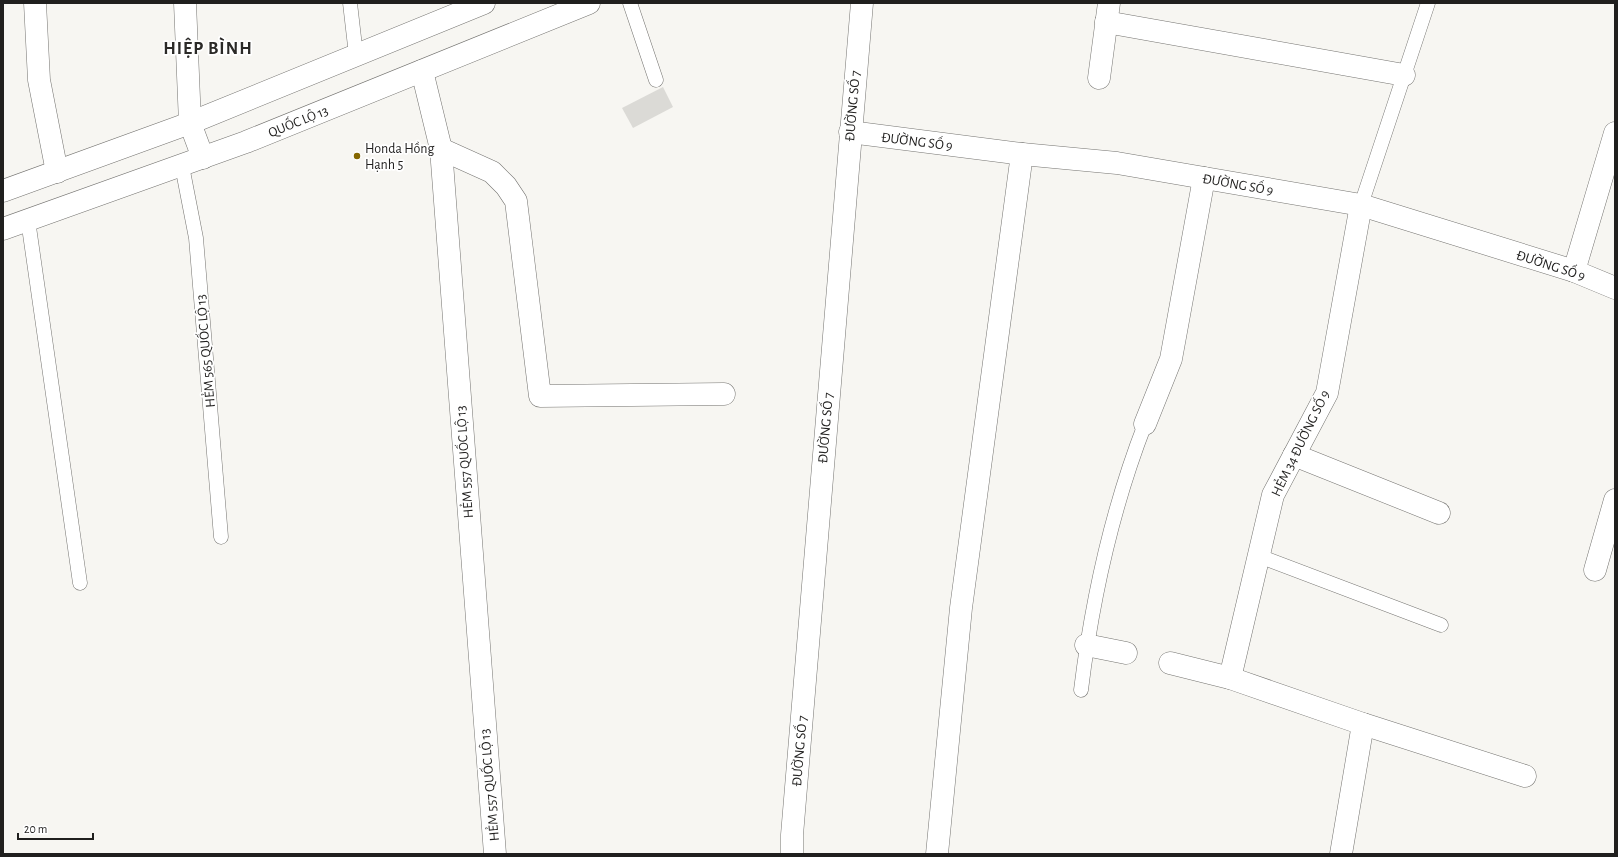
<svg xmlns="http://www.w3.org/2000/svg" width="1618" height="857" font-family="'Alegreya Sans',sans-serif">
	<style>
		.building { fill: #dbdad6 }
		.lines { fill: none; stroke-linecap: round; stroke-linejoin: round }
		.lane-casing { stroke: #757471; stroke-width: 15 }
		.street-casing { stroke: #757471; stroke-width: 23 }
		.secondary-casing { stroke: #757471; stroke-width: 23 }
		.highway-casing { stroke: #757471; stroke-width: 23 }
		.lane { stroke: #fff; stroke-width: 14 }
		.street { stroke: #fff; stroke-width: 22 }
		.secondary { stroke: #fff; stroke-width: 22 }
		.highway { stroke: #fff; stroke-width: 22 }
		.poi-dot { fill: #856701; stroke: #fff; stroke-width: 1.5 }
		.labels { text-anchor: middle; stroke-width: 3.5; stroke-linejoin: round; paint-order: stroke }
		.street-label { font-size: 14px; fill: #201f1e; stroke: #fff }
		.poi-label { font-size: 14px; fill: #201f1e; stroke: #fff; text-anchor: start }
		.district-label { font-size: 18px; font-weight: bold; letter-spacing: 1px; fill: #2b2a28; stroke: #fff }
	</style>
	<rect width="100%" height="100%" fill="#f7f6f2"/>
	<polygon class="building" points="663,87 673,107 633,128 622,108"/>
	<g class="lines">
		<g class="lane-casing">
			<g id="lane">
				<polyline points="350,3 356,55"/>
				<polyline points="630,3 656,80"/>
				<polyline points="182,166 196,238 221,537"/>
				<polyline points="1361,205 1428,3"/>
				<polyline points="28,220 80,583"/>
				<polyline points="1259,556 1441,625"/>
				<path d="M 1081,690 C 1092,600 1112,509 1145,424"/>
			</g>
		</g>
		<g class="street-casing">
			<g id="street">
				<polyline points="35,3 39,80 57,172"/>
				<polyline points="1106,22 1404,75"/>
				<polyline points="422,71 441,149 495,854"/>
				<polyline points="1099,78 1109,3"/>
				<polyline points="850,132 1022,154 1117,163 1361,205 1574,271 1615,288"/>
				<polyline points="441,149 492,172 506,186 516,201 540,396 724,394"/>
				<polyline points="1574,271 1615,133"/>
				<polyline points="1145,424 1171,359 1204,178"/>
				<polyline points="1294,455 1439,513"/>
				<polyline points="1595,570 1615,500"/>
				<polyline points="1086,645 1126,653"/>
				<polyline points="1170,663 1230,678 1363,724 1525,776"/>
				<polyline points="1230,678 1273,495 1327,393 1361,205"/>
				<polyline points="792,854 792,835 862,3"/>
				<polyline points="937,854 961,608 1022,154"/>
				<polyline points="1341,854 1363,724"/>
			</g>
		</g>
		<g class="secondary-casing">
			<polyline id="secondary" points="185,3 190,123"/>
		</g>
		<g class="highway-casing">
			<g id="highway">
				<polyline points="190,123 203,158"/>
				<polyline points="3,191 190,123 484,3"/>
				<polyline points="3,229 246,142 589,3"/>
			</g>
		</g>
		<use href="#lane" class="lane"/>
		<use href="#street" class="street"/>
		<use href="#secondary" class="secondary"/>
		<use href="#highway" class="highway"/>
	</g>
	<circle class="poi-dot" cx="357" cy="156" r="4"/>
	<g class="labels">
		<g class="street-label">
			<text transform="translate(852 106) rotate(-85)" y="5">ĐƯỜNG SỐ 7</text>
			<text transform="translate(298 121) rotate(-22)" y="5">QUỐC LỘ 13</text>
			<text transform="translate(917 141) rotate(7)" y="5">ĐƯỜNG SỐ 9</text>
			<text transform="translate(1238 184) rotate(10)" y="5">ĐƯỜNG SỐ 9</text>
			<text transform="translate(1551 265) rotate(18)" y="5">ĐƯỜNG SỐ 9</text>
			<text transform="translate(205 351) rotate(-95)" y="5">HẺM 565 QUỐC LỘ 13</text>
			<text transform="translate(825 428) rotate(-85)" y="5">ĐƯỜNG SỐ 7</text>
			<text transform="translate(1300 443) rotate(-64)" y="5">HẺM 34 ĐƯỜNG SỐ 9</text>
			<text transform="translate(464 462) rotate(-94)" y="5">HẺM 557 QUỐC LỘ 13</text>
			<text transform="translate(799 751) rotate(-85)" y="5">ĐƯỜNG SỐ 7</text>
			<text transform="translate(489 785) rotate(-95)" y="5">HẺM 557 QUỐC LỘ 13</text>
		</g>
		<g class="poi-label">
			<text x="365" y="153">Honda Hồng<tspan x="365" dy="16">Hạnh 5</tspan></text>
		</g>
		<g class="district-label">
			<text x="208" y="54">HIỆP BÌNH</text>
		</g>
	</g>
	<rect width="1618" height="857" fill="none" stroke="#201f1e" stroke-width="8"/>
	<path d="M18 833v6h75v-6" fill="none" stroke="#201f1e" stroke-width="2"/>
	<text x="24" y="833" font-size="12" fill="#201f1e" stroke="#ffffff" stroke-width="3" paint-order="stroke">20 m</text>
</svg>
